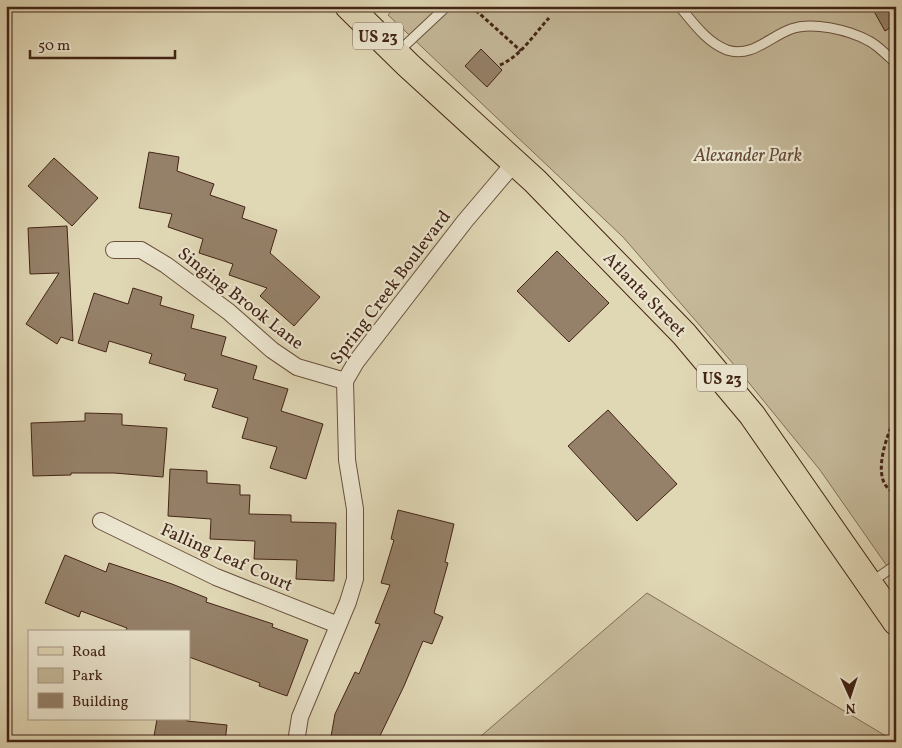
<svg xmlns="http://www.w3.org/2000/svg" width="902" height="748" font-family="Vollkorn,serif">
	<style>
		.green { fill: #c5b99a; stroke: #846e58 }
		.building { fill: #958169; stroke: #432416 }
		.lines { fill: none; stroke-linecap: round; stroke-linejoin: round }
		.lane-casing { stroke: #6a513e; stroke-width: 11 }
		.street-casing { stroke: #6a513e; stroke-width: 18 }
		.primary-casing { stroke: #432416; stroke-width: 28 }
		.path { stroke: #432416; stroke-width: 3; stroke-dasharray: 4 2.5; stroke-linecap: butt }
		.lane { stroke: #ebe5cf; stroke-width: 9 }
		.street { stroke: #ebe5cf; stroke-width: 16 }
		.primary { stroke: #e0d7b5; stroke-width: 26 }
		.labels { text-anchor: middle; stroke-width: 4.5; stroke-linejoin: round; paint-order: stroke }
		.shield { fill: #ebe5cf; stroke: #755e4e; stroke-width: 1 }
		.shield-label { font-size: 16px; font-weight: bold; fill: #432416 }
		.park-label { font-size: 18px; font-style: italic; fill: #644937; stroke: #ebe5cf }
		.street-label { font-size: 18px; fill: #432416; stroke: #ebe5cf }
	</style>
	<rect width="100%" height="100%" fill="#e0d7b5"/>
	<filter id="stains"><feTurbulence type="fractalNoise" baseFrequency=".004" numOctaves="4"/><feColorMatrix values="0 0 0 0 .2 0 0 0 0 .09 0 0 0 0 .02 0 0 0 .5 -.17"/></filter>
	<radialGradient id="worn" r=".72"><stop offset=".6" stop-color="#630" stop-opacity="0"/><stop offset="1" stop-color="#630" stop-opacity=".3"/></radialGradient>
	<g class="green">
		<polygon points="396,6 896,6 896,579 820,470 736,367 623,237 388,15"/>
		<polygon points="647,593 896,742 474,742"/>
	</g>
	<g class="building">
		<polygon points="871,6 896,6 896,24 885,31"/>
		<polygon points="481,49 502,70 487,87 465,66"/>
		<polygon points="149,152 179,157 177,171 214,184 210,195 245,207 242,218 277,230 270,253 320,297 294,326 260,296 267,288 229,275 233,264 199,253 203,239 168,227 172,214 139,208"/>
		<polygon points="54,158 98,198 72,226 28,186"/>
		<polygon points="67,226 73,341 61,337 57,344 26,324 59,273 30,274 28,228"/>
		<polygon points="557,251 609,303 569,342 517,291"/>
		<polygon points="133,288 162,297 160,305 194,315 191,328 226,337 221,355 257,366 253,379 288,389 281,411 323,424 306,479 270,468 277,447 242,438 248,418 212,407 218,389 184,380 186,374 149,363 152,354 109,341 106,352 78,343 94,293 128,304"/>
		<polygon points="608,410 677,484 637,521 568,446"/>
		<polygon points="85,413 122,414 122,425 167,428 163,477 114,473 71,473 71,475 33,476 31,423 85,421"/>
		<polygon points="170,469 207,471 207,483 240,485 240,495 250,495 249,514 291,515 291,522 336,523 334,581 296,579 297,560 254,559 255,541 210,539 211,519 168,516"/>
		<polygon points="398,510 454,524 445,562 448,563 434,613 443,617 432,644 423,641 404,686 377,742 330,742 335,714 355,672 359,674 380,624 375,623 390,585 381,583 394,540 391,539"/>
		<polygon points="65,555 106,572 109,563 172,584 207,598 206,602 273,624 272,627 308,640 287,696 259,686 260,683 189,657 189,632 125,632 127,628 81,611 79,617 45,603"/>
		<polygon points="157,719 187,719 187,721 227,725 225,742 153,742"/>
	</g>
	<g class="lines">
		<g class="lane-casing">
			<g id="lane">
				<path d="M 679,6 C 693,22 706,42 727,50 C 752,58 769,37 791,29 C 812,21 849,30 869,41 C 879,46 887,56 896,63"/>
				<polyline points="399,51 447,6"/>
				<polyline points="871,582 896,565"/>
			</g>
		</g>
		<g class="street-casing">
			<g id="street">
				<polyline points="114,250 141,250 166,265 229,312 272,350 297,367 345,381"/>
				<polyline points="101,521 216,577 338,625"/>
				<polyline points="296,742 300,717 348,602 355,579 355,509 347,460 345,381 356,362 410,292 465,221 515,162"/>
			</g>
		</g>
		<g class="primary-casing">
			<polyline id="primary" points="348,6 408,65 535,181 684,334 752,415 896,622"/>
		</g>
		<g class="path">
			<polyline points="471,6 521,51"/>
			<path d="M 500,65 C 521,56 534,34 549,18"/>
			<path d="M 896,416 C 887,434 868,484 896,493"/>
		</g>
		<use href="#lane" class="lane"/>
		<use href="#street" class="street"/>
		<use href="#primary" class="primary"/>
	</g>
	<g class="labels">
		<g class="shield">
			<rect x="353" y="22.5" width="50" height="27" rx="4"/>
			<rect x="697" y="364.5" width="50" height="27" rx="4"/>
		</g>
		<g class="shield-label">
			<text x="378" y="42">US 23</text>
			<text x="722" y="384">US 23</text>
		</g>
		<g class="park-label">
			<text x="748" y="161">Alexander Park</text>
		</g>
		<g class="street-label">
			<text transform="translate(390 287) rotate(-53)" y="6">Spring Creek Boulevard</text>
			<text transform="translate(645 294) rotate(46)" y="6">Atlanta Street</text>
			<text transform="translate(241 298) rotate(38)" y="6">Singing Brook Lane</text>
			<text transform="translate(227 557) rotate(24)" y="6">Falling Leaf Court</text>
		</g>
	</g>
	<rect width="902" height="748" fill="none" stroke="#e0d7b5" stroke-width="25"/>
	<rect x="8" y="8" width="887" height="733" fill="none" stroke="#432416" stroke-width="2.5"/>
	<rect x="12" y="12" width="877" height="723" fill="none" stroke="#432416"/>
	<rect x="28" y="630" width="162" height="90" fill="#ebe5cf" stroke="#a89885"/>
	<rect x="38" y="647" width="25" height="8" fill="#e0d7b5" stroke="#a89885"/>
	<text x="72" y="656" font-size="15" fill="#432416">Road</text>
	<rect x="38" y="668" width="25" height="15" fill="#c5b99a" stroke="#a89885"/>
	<text x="72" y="680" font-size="15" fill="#432416">Park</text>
	<rect x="38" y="693" width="25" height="15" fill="#958169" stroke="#a89885"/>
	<text x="72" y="706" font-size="15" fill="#432416">Building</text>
	<g transform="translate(850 696) rotate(177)" stroke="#ebe5cf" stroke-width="4" paint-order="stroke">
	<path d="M0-4L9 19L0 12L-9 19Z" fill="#432416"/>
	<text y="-8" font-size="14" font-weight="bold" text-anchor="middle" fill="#432416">N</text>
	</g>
	<path d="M30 50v8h145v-8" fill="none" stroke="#432416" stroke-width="2.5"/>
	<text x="38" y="50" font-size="15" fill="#432416" stroke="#ebe5cf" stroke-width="4" paint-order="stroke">50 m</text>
	<rect width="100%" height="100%" filter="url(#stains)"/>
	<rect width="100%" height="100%" fill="url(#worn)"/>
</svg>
